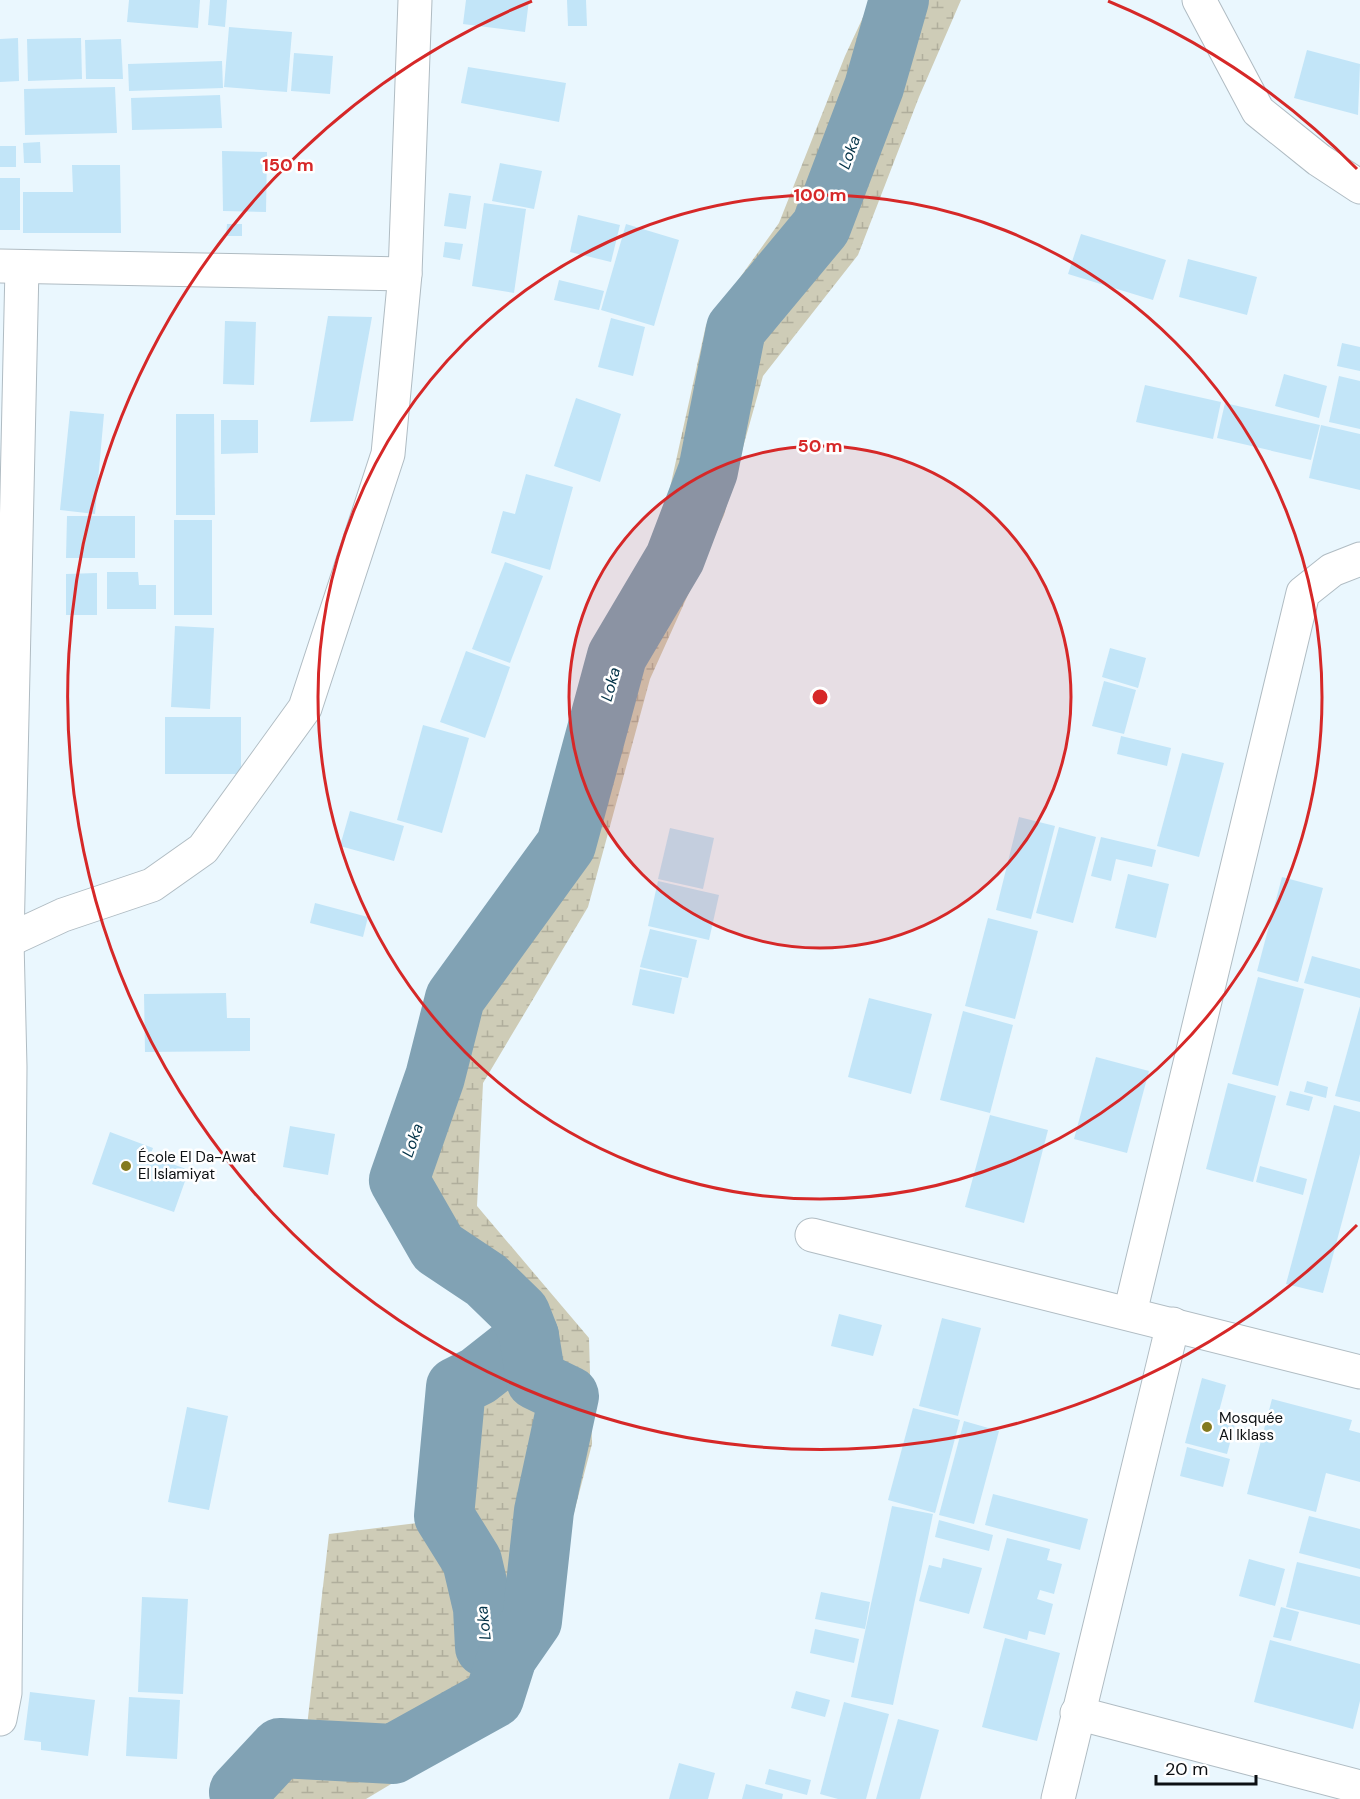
<svg xmlns="http://www.w3.org/2000/svg" width="1360" height="1799" font-family="'DM Sans',sans-serif">
	<style>
		.wetland { fill: url(#wetland-marsh) }
		.lines { fill: none; stroke-linecap: round; stroke-linejoin: round }
		.river { stroke: #81a2b4; stroke-width: 60 }
		.building { fill: #c2e5f8 }
		.minor-casing { stroke: #b0bcc3; stroke-width: 35 }
		.minor { stroke: #fff; stroke-width: 33 }
		.ring { fill: none; stroke: #d62828; stroke-width: 3 }
		.poi-dot { fill: #847a1f; stroke: #fff; stroke-width: 2 }
		.labels { text-anchor: middle; stroke-width: 5; stroke-linejoin: round; paint-order: stroke }
		.poi-label { font-size: 15px; fill: #0c1013; stroke: #fff; text-anchor: start }
		.water-label { font-size: 16px; font-style: italic; fill: #023247; stroke: #fff }
		.centre { fill: #d62828; stroke: #fff; stroke-width: 3 }
		.ring-label { font-size: 18px; text-anchor: middle; font-weight: bold; fill: #d62828; stroke: #fff; stroke-width: 5; stroke-linejoin: round; paint-order: stroke }
	</style>
	<defs>
		<pattern id="wetland-marsh" width="20" height="14" patternUnits="userSpaceOnUse" patternTransform="scale(1.5)"><rect width="20" height="14" fill="#ceccb7"/><path d="M1 5h8M5 5V1M11 12h8M15 12V8" fill="none" stroke="#b0ae9c"/></pattern>
	</defs>
	<rect width="100%" height="100%" fill="#eaf7fe"/>
	<polygon class="wetland" points="871,0 961,0 919,97 858,255 763,376 724,515 650,679 588,907 483,1083 477,1206 589,1338 592,1444 541,1638 490,1725 366,1799 226,1799 224,1773 273,1731 306,1735 329,1534 425,1522 432,1380 503,1329 430,1270 391,1180 443,995 539,837 590,654 660,533 706,325 779,223 845,56"/>
	<g class="lines">
		<g class="river">
			<polyline points="507,1657 485,1647 483,1608 472,1561 444,1516 456,1387 478,1376 529,1336"/>
			<polyline points="243,1799 239,1792 280,1748 393,1754 494,1698 507,1657 532,1621 544,1511 569,1396 536,1380 529,1336 520,1313 486,1280 438,1248 399,1180 435,1077 455,998 566,845 617,656 675,558 708,471 736,329 821,227 874,87 899,0"/>
		</g>
	</g>
	<g class="building">
		<polygon points="129,0 200,0 198,28 127,22"/>
		<polygon points="210,0 227,0 225,27 208,25"/>
		<polygon points="466,0 529,0 525,32 463,24"/>
		<polygon points="567,0 586,0 587,26 568,26"/>
		<polygon points="229,27 292,32 287,92 224,87"/>
		<polygon points="18,38 19,81 0,82 0,39"/>
		<polygon points="81,38 82,79 28,81 27,39"/>
		<polygon points="121,39 123,79 86,79 85,40"/>
		<polygon points="1307,50 1360,64 1358,115 1294,98"/>
		<polygon points="294,53 333,56 330,94 291,91"/>
		<polygon points="222,61 223,88 129,91 128,64"/>
		<polygon points="468,67 566,83 559,122 461,103"/>
		<polygon points="115,87 117,133 25,135 24,89"/>
		<polygon points="220,95 222,128 132,130 131,98"/>
		<polygon points="40,142 41,163 24,163 23,143"/>
		<rect x="0" y="146" width="16" height="21"/>
		<polygon points="222,151 267,152 266,212 223,211"/>
		<polygon points="500,163 542,171 534,209 492,201"/>
		<polygon points="72,165 120,165 121,233 23,233 23,192 73,192"/>
		<rect x="0" y="178" width="20" height="52"/>
		<polygon points="449,193 471,196 466,229 444,226"/>
		<polygon points="484,203 526,209 514,293 472,286"/>
		<polygon points="578,215 620,225 611,262 570,252"/>
		<polygon points="227,224 242,224 242,236 226,236"/>
		<polygon points="626,224 679,240 654,326 601,310"/>
		<polygon points="1081,234 1166,260 1153,300 1068,274"/>
		<polygon points="445,242 463,244 460,260 443,257"/>
		<polygon points="1188,259 1257,277 1247,315 1179,297"/>
		<polygon points="559,280 604,291 599,310 554,300"/>
		<polygon points="328,316 372,317 353,421 310,422"/>
		<polygon points="611,318 645,327 633,376 598,367"/>
		<polygon points="225,321 256,322 254,385 223,384"/>
		<polygon points="1342,343 1360,347 1360,371 1337,366"/>
		<polygon points="1284,374 1327,386 1319,418 1275,406"/>
		<polygon points="1339,376 1360,381 1360,429 1329,422"/>
		<polygon points="1145,385 1221,402 1213,439 1136,422"/>
		<polygon points="576,398 621,414 600,482 554,466"/>
		<polygon points="1225,403 1320,425 1311,460 1217,438"/>
		<polygon points="70,411 104,414 95,514 60,510"/>
		<polygon points="176,414 214,414 215,515 176,515"/>
		<polygon points="221,420 258,420 258,453 221,454"/>
		<polygon points="1321,425 1360,434 1360,490 1309,478"/>
		<polygon points="526,474 573,487 550,570 491,553 503,511 515,514"/>
		<polygon points="67,516 135,516 135,558 66,558"/>
		<rect x="174" y="520" width="38" height="95"/>
		<polygon points="505,562 543,576 510,663 472,649"/>
		<polygon points="107,572 138,572 139,585 156,585 156,609 107,609"/>
		<polygon points="97,573 97,615 66,615 66,574"/>
		<polygon points="175,626 214,628 210,709 171,707"/>
		<polygon points="1110,648 1146,658 1138,688 1102,677"/>
		<polygon points="466,651 510,667 485,738 440,722"/>
		<polygon points="1104,681 1136,690 1124,734 1092,726"/>
		<rect x="165" y="717" width="76" height="57"/>
		<polygon points="423,725 469,738 442,833 397,820"/>
		<polygon points="1121,736 1171,748 1167,766 1117,754"/>
		<polygon points="1182,753 1224,763 1199,857 1157,846"/>
		<polygon points="350,811 404,826 394,861 340,846"/>
		<polygon points="1019,817 1055,826 1031,919 996,910"/>
		<polygon points="1059,827 1096,837 1073,923 1036,913"/>
		<polygon points="670,828 714,838 703,889 658,879"/>
		<polygon points="1101,837 1156,850 1152,867 1116,859 1111,881 1091,876"/>
		<polygon points="1128,874 1169,884 1156,938 1115,928"/>
		<polygon points="1282,877 1323,888 1298,982 1257,971"/>
		<polygon points="658,881 719,895 709,940 648,926"/>
		<polygon points="315,903 368,917 363,937 310,923"/>
		<polygon points="988,918 1038,931 1015,1019 965,1006"/>
		<polygon points="650,929 697,940 688,978 640,967"/>
		<polygon points="1312,956 1360,969 1360,998 1304,983"/>
		<polygon points="640,969 682,978 674,1014 632,1005"/>
		<polygon points="1258,977 1304,989 1278,1086 1232,1074"/>
		<polygon points="226,993 227,1018 250,1018 250,1051 145,1052 144,994"/>
		<polygon points="869,998 932,1014 911,1094 848,1077"/>
		<polygon points="1360,1006 1360,1102 1335,1096"/>
		<polygon points="963,1011 1013,1025 990,1113 940,1100"/>
		<polygon points="1096,1057 1149,1071 1127,1153 1074,1139"/>
		<polygon points="1307,1081 1328,1087 1326,1098 1304,1092"/>
		<polygon points="1228,1083 1276,1096 1253,1182 1206,1169"/>
		<polygon points="1290,1091 1313,1097 1309,1111 1286,1105"/>
		<polygon points="1334,1105 1360,1112 1360,1154 1323,1293 1286,1284"/>
		<polygon points="990,1115 1048,1130 1024,1223 965,1207"/>
		<polygon points="290,1126 335,1134 328,1175 283,1167"/>
		<polygon points="110,1132 153,1148 150,1156 189,1170 174,1212 92,1184"/>
		<polygon points="1260,1166 1307,1179 1303,1195 1256,1182"/>
		<polygon points="839,1314 882,1325 873,1356 831,1346"/>
		<polygon points="942,1318 981,1328 958,1416 919,1406"/>
		<polygon points="1202,1378 1226,1385 1217,1419 1235,1424 1227,1454 1185,1443"/>
		<polygon points="1272,1399 1352,1420 1349,1430 1360,1433 1360,1482 1326,1473 1316,1512 1247,1494"/>
		<polygon points="187,1407 228,1416 209,1510 168,1502"/>
		<polygon points="913,1408 960,1420 935,1513 888,1500"/>
		<polygon points="964,1421 999,1431 974,1524 939,1515"/>
		<polygon points="1187,1447 1230,1459 1223,1487 1180,1476"/>
		<polygon points="993,1494 1088,1519 1080,1550 985,1525"/>
		<polygon points="892,1506 933,1514 893,1705 851,1697"/>
		<polygon points="1309,1516 1360,1529 1360,1569 1299,1553"/>
		<polygon points="939,1520 993,1535 989,1551 935,1537"/>
		<polygon points="1007,1538 1050,1549 1047,1560 1062,1564 1054,1594 1040,1590 1037,1599 1053,1604 1045,1635 1029,1631 1027,1640 983,1628"/>
		<polygon points="943,1558 982,1568 969,1614 919,1601 929,1565 941,1568"/>
		<polygon points="1249,1559 1285,1569 1275,1606 1239,1596"/>
		<polygon points="1297,1562 1360,1577 1360,1625 1286,1607"/>
		<polygon points="821,1592 870,1602 865,1629 815,1619"/>
		<polygon points="142,1597 188,1599 183,1694 138,1692"/>
		<polygon points="1281,1607 1299,1612 1291,1641 1273,1637"/>
		<polygon points="815,1629 859,1639 854,1663 810,1653"/>
		<polygon points="1005,1638 1060,1653 1037,1741 982,1727"/>
		<polygon points="1270,1640 1360,1664 1360,1701 1353,1729 1254,1702"/>
		<polygon points="796,1691 830,1700 825,1717 791,1708"/>
		<polygon points="30,1692 95,1700 88,1756 41,1750 41,1742 24,1740"/>
		<polygon points="129,1697 180,1700 177,1759 126,1756"/>
		<polygon points="844,1702 889,1714 866,1799 838,1799 820,1794"/>
		<polygon points="898,1719 939,1730 920,1799 876,1799"/>
		<polygon points="679,1763 715,1773 708,1799 669,1799"/>
		<polygon points="769,1769 811,1780 807,1795 765,1784"/>
		<polygon points="746,1784 783,1794 782,1799 742,1799"/>
	</g>
	<g class="lines">
		<g class="minor-casing">
			<g id="minor">
				<polyline points="1199,0 1258,111 1319,160 1360,187"/>
				<polyline points="0,266 405,274"/>
				<polyline points="0,941 7,941 63,915 152,885 203,849 305,708 388,454 405,274 415,0"/>
				<polyline points="812,1235 1360,1372"/>
				<polyline points="1130,1313 1303,593 1332,570 1360,559"/>
				<polyline points="1077,1713 1360,1787"/>
				<polyline points="0,1719 5,1693 10,1067 7,941 22,267"/>
				<polyline points="1058,1799 1173,1324"/>
			</g>
		</g>
		<use href="#minor" class="minor"/>
	</g>
	<circle cx="820" cy="697" r="251" fill="#d62828" fill-opacity=".12"/>
	<g class="ring">
		<circle cx="820" cy="697" r="251"/>
		<circle cx="820" cy="697" r="502"/>
		<path d="M1357 1225A753 753 0 1 1 532 1M1108 1A753 753 0 0 1 1357 169"/>
	</g>
	<g class="poi-dot">
		<circle cx="126" cy="1166" r="6"/>
		<circle cx="1207" cy="1427" r="6"/>
	</g>
	<g class="labels">
		<g class="poi-label">
			<text x="138" y="1162">École El Da-Awat<tspan x="138" dy="17">El Islamiyat</tspan></text>
			<text x="1219" y="1423">Mosquée<tspan x="1219" dy="17">Al Iklass</tspan></text>
		</g>
		<g class="water-label">
			<text transform="translate(849 152) rotate(-70)" y="6">Loka</text>
			<text transform="translate(610 684) rotate(-75)" y="6">Loka</text>
			<text transform="translate(412 1140) rotate(-71)" y="6">Loka</text>
			<text transform="translate(483 1623) rotate(-96)" y="6">Loka</text>
		</g>
	</g>
	<circle cx="820" cy="697" r="9" class="centre"/>
	<g class="ring-label">
		<text x="288" y="171">150 m</text>
		<text x="820" y="201">100 m</text>
		<text x="820" y="452">50 m</text>
	</g>
	<path d="M1156 1775v9h100v-9" fill="none" stroke="#0c1013" stroke-width="3"/>
	<text x="1165" y="1775" font-size="18" fill="#0c1013" stroke="#ffffff" stroke-width="4.5" paint-order="stroke">20 m</text>
</svg>
